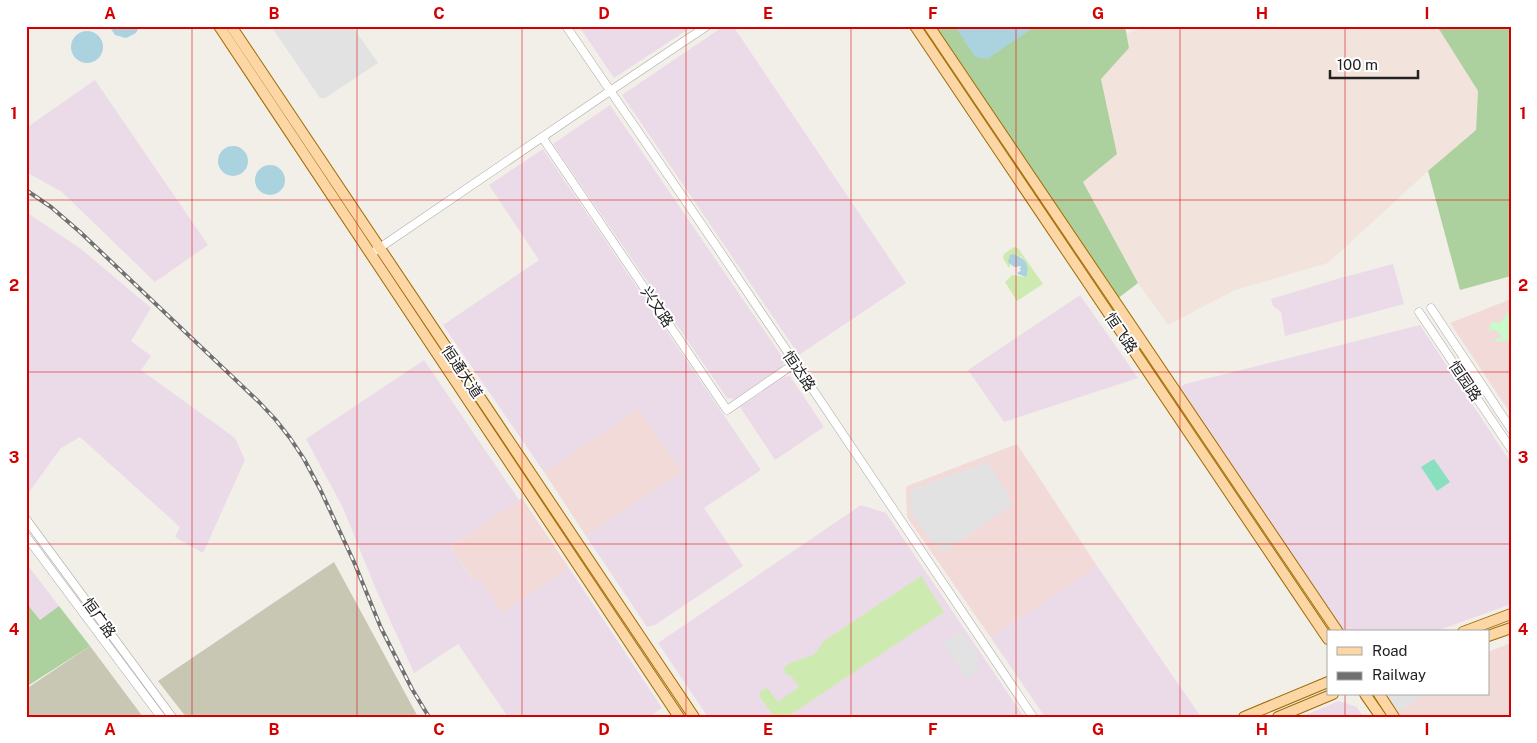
<svg xmlns="http://www.w3.org/2000/svg" width="1537" height="743" font-family="'Public Sans','Noto Sans SC',sans-serif">
	<style>
		.commercial { fill: #f2dad9 }
		.industrial { fill: #ebdbe8 }
		.military { fill: #f3e3dd }
		.construction { fill: #c7c7b4 }
		.grass { fill: #cdebb0 }
		.forest { fill: #add19e }
		.park { fill: #c8facc }
		.pitch { fill: #88e0be }
		.parking { fill: #e2e2e2 }
		.water { fill: #aad3df }
		.lines { fill: none; stroke-linecap: round; stroke-linejoin: round }
		.minor-casing { stroke: #a9a9a9; stroke-width: 9 }
		.major-casing { stroke: #a06b00; stroke-width: 12 }
		.minor { stroke: #fff; stroke-width: 8 }
		.major { stroke: #fcd6a4; stroke-width: 10 }
		.rail-casing { stroke: #707070; stroke-width: 4 }
		.rail { stroke: #fff; stroke-width: 2; stroke-dasharray: 5.5; stroke-linecap: butt }
		.grid { fill: none; stroke: #d40000; stroke-width: 1; stroke-opacity: 0.55 }
		.labels { text-anchor: middle; stroke-width: 4; stroke-linejoin: round; paint-order: stroke }
		.street-label { font-size: 15px; fill: #222; stroke: #fff }
		.neatline { fill: none; stroke: #d40000; stroke-width: 2 }
		.grid-label { font-size: 16px; text-anchor: middle; font-weight: bold; fill: #d40000 }
	</style>
	<rect width="100%" height="100%" fill="#f2efe9"/>
	<g class="commercial">
		<polygon points="1511,299 1511,414 1450,323"/>
		<polygon points="639,409 682,472 586,536 544,472"/>
		<polygon points="1017,444 1097,566 991,638 907,517 906,490 907,486"/>
		<polygon points="522,498 569,568 503,613 479,578 474,582 450,547"/>
		<polygon points="1511,643 1511,717 1401,717 1388,698 1390,694 1488,694 1488,652"/>
	</g>
	<g class="industrial">
		<polygon points="579,26 693,26 614,78"/>
		<polygon points="724,26 733,26 906,283 799,355 622,95"/>
		<polygon points="95,80 208,245 155,282 62,192 26,172 26,128"/>
		<polygon points="610,105 785,361 782,367 735,399 727,398 553,144"/>
		<polygon points="543,149 761,470 704,508 743,566 655,625 647,627 586,536 682,472 639,409 544,472 443,325 539,260 489,185"/>
		<polygon points="26,212 81,249 151,308 131,341 151,356 141,370 235,438 245,460 203,553 175,537 180,527 80,437 60,449 30,491 26,489"/>
		<polygon points="1393,264 1404,304 1285,336 1281,312 1273,306 1271,299 1337,279"/>
		<polygon points="1080,295 1138,378 1004,422 968,370"/>
		<polygon points="1420,325 1511,463 1511,604 1434,632 1342,632 1180,393 1179,388 1185,384"/>
		<polygon points="424,360 519,500 450,547 473,581 479,578 503,613 569,568 662,708 649,717 508,717 458,644 414,673 375,587 343,508 306,439"/>
		<polygon points="790,376 824,427 775,460 740,407 784,377"/>
		<polygon points="861,505 886,513 1024,717 708,717 658,643"/>
		<polygon points="26,563 59,606 40,620 30,606 26,608"/>
		<polygon points="1097,566 1201,717 1045,717 991,638"/>
		<polygon points="1339,701 1357,707 1363,717 1301,717"/>
	</g>
	<polygon class="military" points="1147,26 1437,26 1478,91 1476,130 1428,171 1328,263 1235,290 1168,325 1138,283 1083,182 1117,154 1101,78 1129,48 1126,34"/>
	<g class="construction">
		<polygon points="334,562 418,717 186,717 158,681"/>
		<polygon points="90,646 143,717 26,717 26,689"/>
	</g>
	<g class="grass">
		<polygon points="1014,247 1018,248 1043,284 1017,301 1005,282 1012,275 1026,277 1027,266 1022,257 1015,254 1009,268 1003,258 1004,254"/>
		<polygon points="921,576 944,612 787,717 773,715 759,696 760,692 766,688 769,690 778,702 799,687 791,676 786,674 783,668 792,662 814,655 824,641"/>
	</g>
	<g class="forest">
		<polygon points="935,26 1125,26 1129,48 1101,79 1117,154 1083,182 1138,283 1117,299"/>
		<polygon points="1437,26 1511,26 1511,276 1460,290 1428,171 1476,130 1478,91"/>
		<polygon points="29,606 40,620 59,606 90,646 26,687 26,608"/>
	</g>
	<polygon class="park" points="1508,312 1511,316 1511,340 1496,342 1495,339 1503,337 1494,329 1489,332 1491,322 1500,323"/>
	<polygon class="pitch" points="1434,459 1450,482 1437,491 1421,467"/>
	<g class="parking">
		<polygon points="271,26 352,26 378,63 325,98 320,98"/>
		<polygon points="987,462 1007,492 1012,505 943,552 937,544 933,544 911,513 910,490"/>
		<polygon points="961,631 980,659 975,663 980,670 967,679 943,643"/>
		<polygon points="1391,694 1426,694 1399,712 1389,698"/>
	</g>
	<g class="water">
		<polygon points="109,26 140,26 136,33 126,38 115,35"/>
		<polygon points="955,26 1036,26 987,59 975,57"/>
		<circle cx="87" cy="47" r="16"/>
		<circle cx="233" cy="161" r="15"/>
		<circle cx="270" cy="180" r="15"/>
		<path d="M 1013,254 C 1024,257 1031,265 1026,277 L 1018,274 L 1018,272 L 1021,271 L 1020,269 L 1021,266 L 1014,267 L 1008,262 L 1010,255 Z"/>
	</g>
	<g class="lines">
		<g class="minor-casing">
			<g id="minor">
				<polyline points="566,26 717,247 1033,717"/>
				<polyline points="542,137 727,410 794,364"/>
				<polyline points="375,251 610,91 707,26"/>
				<polyline points="1431,308 1511,429"/>
				<polyline points="1419,312 1511,449"/>
				<polyline points="26,519 172,717"/>
				<polyline points="26,536 161,717"/>
			</g>
		</g>
		<g class="major-casing">
			<g id="major">
				<polyline points="219,26 679,717"/>
				<polyline points="231,26 694,717"/>
				<polyline points="915,26 1328,639"/>
				<polyline points="929,26 1338,632"/>
				<polyline points="1463,632 1511,614"/>
				<polyline points="1488,636 1511,628"/>
				<polyline points="1365,694 1381,717"/>
				<polyline points="1379,694 1394,717"/>
				<polyline points="1244,717 1328,682"/>
				<polyline points="1278,717 1333,694"/>
			</g>
		</g>
		<use href="#minor" class="minor"/>
		<use href="#major" class="major"/>
		<g class="rail-casing">
			<polyline id="rail" points="26,190 51,207 80,232 259,402 275,419 290,438 304,459 320,489 354,562 381,628 412,689 429,717"/>
		</g>
		<use href="#rail" class="rail"/>
	</g>
	<path class="grid" d="M 192,26 L 192,717M 357,26 L 357,717M 522,26 L 522,717M 686,26 L 686,717M 851,26 L 851,717M 1016,26 L 1016,717M 1180,26 L 1180,717M 1345,26 L 1345,632M 26,200 L 1511,200M 26,372 L 1511,372M 26,544 L 1511,544M 1345,694 L 1345,717"/>
	<g class="labels">
		<g class="street-label">
			<text transform="translate(657 307) rotate(56)" y="5">兴文路</text>
			<text transform="translate(1121 333) rotate(56)" y="5">恒飞路</text>
			<text transform="translate(799 371) rotate(56)" y="5">恒达路</text>
			<text transform="translate(462 372) rotate(56)" y="5">恒通大道</text>
			<text transform="translate(1465 381) rotate(56)" y="5">恒园路</text>
			<text transform="translate(99 618) rotate(54)" y="5">恒广路</text>
		</g>
	</g>
	<rect width="1537" height="743" fill="none" stroke="#ffffff" stroke-width="55"/>
	<rect x="1327" y="630" width="162" height="65" fill="#ffffff" stroke="#a7a7a7"/>
	<rect x="1337" y="647" width="25" height="8" fill="#fcd6a4" stroke="#a7a7a7"/>
	<text x="1372" y="656" font-size="15" fill="#222222">Road</text>
	<rect x="1337" y="672" width="25" height="8" fill="#707070" stroke="#a7a7a7"/>
	<text x="1372" y="680" font-size="15" fill="#222222">Railway</text>
	<path d="M1330 70v8h88v-8" fill="none" stroke="#222222" stroke-width="2.5"/>
	<text x="1337" y="70" font-size="15" fill="#222222" stroke="#ffffff" stroke-width="4" paint-order="stroke">100 m</text>
	<rect x="28" y="28" width="1482" height="688" class="neatline"/>
	<g class="grid-label">
		<text x="110" y="19">A</text>
		<text x="274" y="19">B</text>
		<text x="439" y="19">C</text>
		<text x="604" y="19">D</text>
		<text x="768" y="19">E</text>
		<text x="933" y="19">F</text>
		<text x="1098" y="19">G</text>
		<text x="1262" y="19">H</text>
		<text x="1427" y="19">I</text>
		<text x="14" y="119">1</text>
		<text x="1523" y="119">1</text>
		<text x="14" y="291">2</text>
		<text x="1523" y="291">2</text>
		<text x="14" y="463">3</text>
		<text x="1523" y="463">3</text>
		<text x="14" y="635">4</text>
		<text x="1523" y="635">4</text>
		<text x="110" y="735">A</text>
		<text x="274" y="735">B</text>
		<text x="439" y="735">C</text>
		<text x="604" y="735">D</text>
		<text x="768" y="735">E</text>
		<text x="933" y="735">F</text>
		<text x="1098" y="735">G</text>
		<text x="1262" y="735">H</text>
		<text x="1427" y="735">I</text>
	</g>
</svg>
